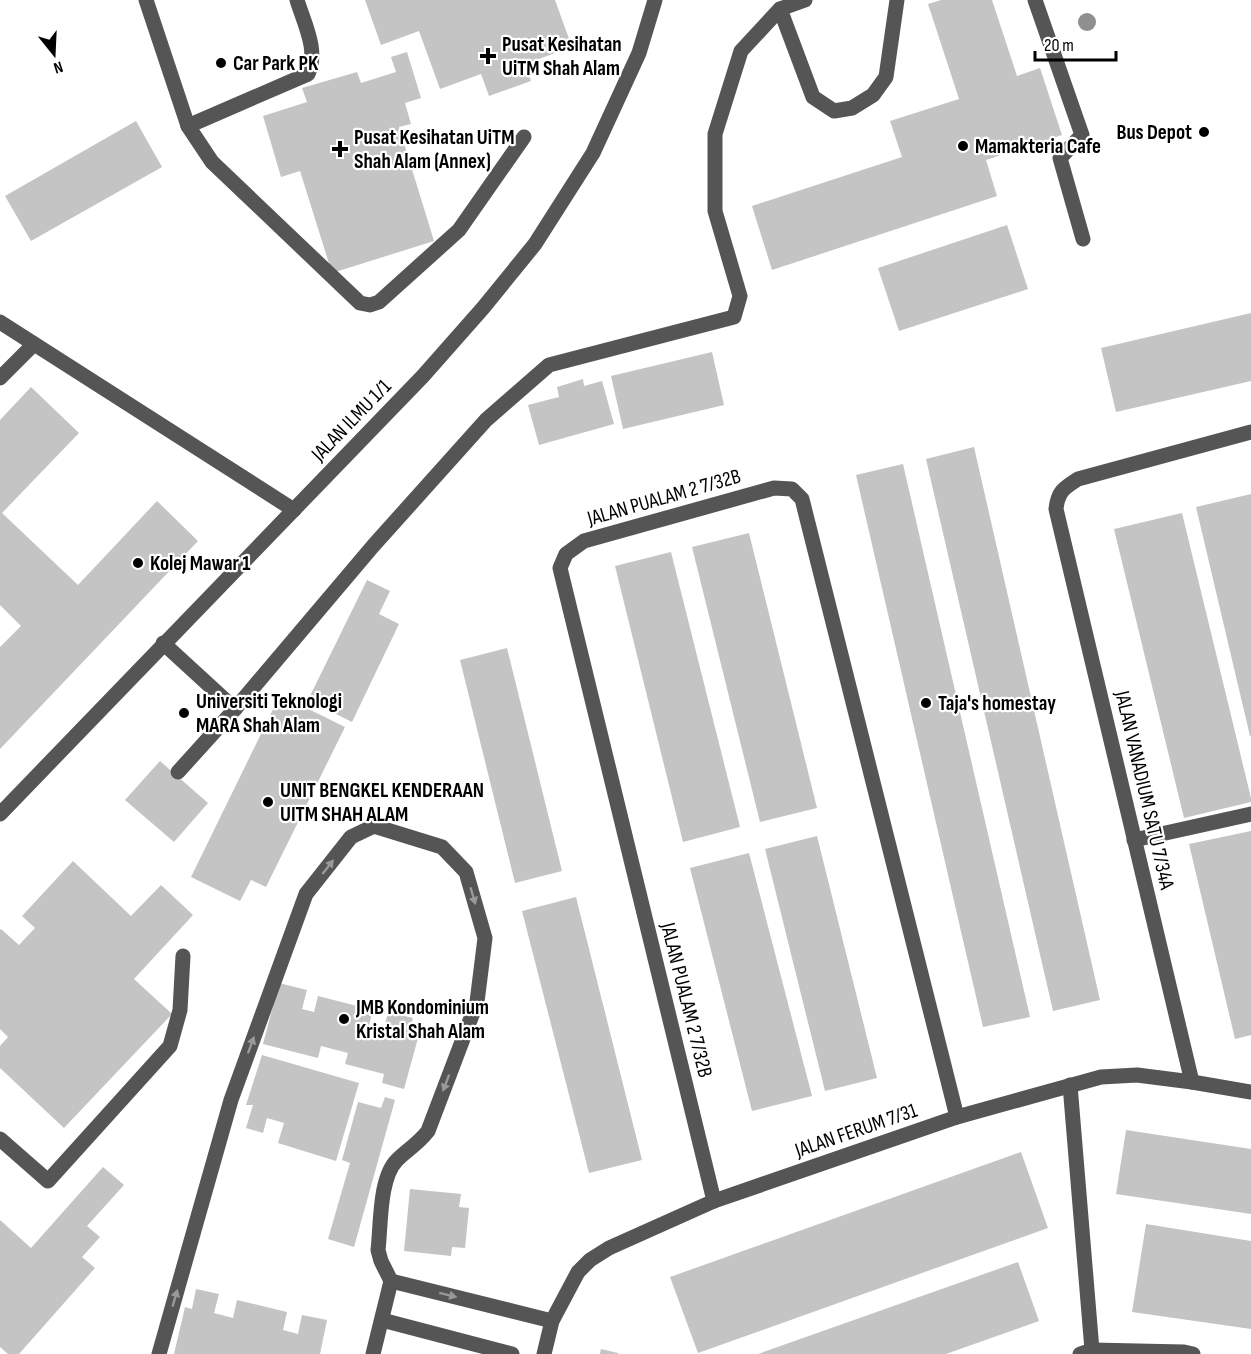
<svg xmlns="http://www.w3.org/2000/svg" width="1251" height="1354" font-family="'Sofia Sans Condensed',sans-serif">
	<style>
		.building { fill: #c4c4c4 }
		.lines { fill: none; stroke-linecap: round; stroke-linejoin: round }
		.minor { stroke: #555; stroke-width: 15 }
		.tree { fill: #8f8f8f }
		.oneway { fill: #999 }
		.poi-dot { fill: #000; stroke: #fff; stroke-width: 2 }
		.labels { text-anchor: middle; stroke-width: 4.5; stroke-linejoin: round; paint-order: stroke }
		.poi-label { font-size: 21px; font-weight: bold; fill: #000; stroke: #fff; text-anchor: start }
		.street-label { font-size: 21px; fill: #000; stroke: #fff }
	</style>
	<rect width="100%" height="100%" fill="#fff"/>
	<g class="building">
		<polygon points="365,0 555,0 572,47 525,64 531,81 489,96 481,74 440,89 419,31 381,45"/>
		<polygon points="941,0 992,0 1017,76 1040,68 1062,135 986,160 997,196 772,270 752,206 902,157 890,121 959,99 928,4"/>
		<polygon points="407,52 421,98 405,103 411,124 399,127 434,241 332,273 300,171 281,177 263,116 307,102 302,88 357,72 361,83 396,72 391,57"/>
		<polygon points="136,121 162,167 31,241 5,196"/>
		<polygon points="1007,225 1028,289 899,331 878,268"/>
		<polygon points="1251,313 1251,381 1116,412 1101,348"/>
		<polygon points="712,352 724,405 623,429 611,376"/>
		<polygon points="583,379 584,386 602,381 614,424 539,445 528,405 559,397 557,387"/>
		<polygon points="31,387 79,433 2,513 78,585 157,501 198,541 0,749 0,647 21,626 0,605 0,420"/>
		<polygon points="974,447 1100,1000 1053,1011 926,459"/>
		<polygon points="903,464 1030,1017 983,1027 856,475"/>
		<polygon points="1251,494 1251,736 1250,736 1196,507"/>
		<polygon points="1182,513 1251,798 1251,802 1184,818 1114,529"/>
		<polygon points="749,533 817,808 760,822 692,547"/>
		<polygon points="671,552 740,827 683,842 615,566"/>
		<polygon points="367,580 390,591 379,614 399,624 352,722 308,700"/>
		<polygon points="507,648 562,871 515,883 460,660"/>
		<polygon points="280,695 345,727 266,887 251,880 240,901 191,877"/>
		<polygon points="160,761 208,803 174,842 125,800"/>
		<polygon points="1251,831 1251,1035 1235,1039 1189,844"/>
		<polygon points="817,836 877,1078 825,1091 765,849"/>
		<polygon points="749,853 812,1096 752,1111 690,868"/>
		<polygon points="73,861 131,916 161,885 193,915 134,979 172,1014 64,1128 0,1068 0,1046 8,1037 0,1029 0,930 1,929 19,945 35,928 22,916"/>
		<polygon points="576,897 642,1160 589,1173 522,911"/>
		<polygon points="279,983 307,990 302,1009 314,1012 318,996 373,1010 368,1029 383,1033 388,1012 413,1018 408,1036 418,1038 404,1089 382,1083 384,1074 345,1064 348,1053 321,1046 318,1058 263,1044"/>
		<polygon points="262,1055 359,1083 336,1161 278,1143 284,1123 267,1118 263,1133 246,1128 253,1105 246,1105"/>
		<polygon points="385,1097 395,1100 354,1247 328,1239 350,1163 342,1160 358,1102 381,1108"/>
		<polygon points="1126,1130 1251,1149 1251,1214 1116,1194"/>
		<polygon points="1021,1152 1048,1228 698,1353 670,1277"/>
		<polygon points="103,1167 124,1185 87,1226 100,1237 82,1257 95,1268 19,1354 8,1354 0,1347 0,1220 31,1248"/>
		<polygon points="410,1189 461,1194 459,1207 469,1208 465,1248 452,1247 451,1256 404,1251"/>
		<polygon points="1146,1224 1251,1241 1251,1329 1132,1312"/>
		<polygon points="1018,1262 1039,1321 946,1354 758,1354"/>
		<polygon points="196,1289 219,1294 214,1313 233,1318 237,1300 287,1312 283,1330 298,1334 302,1315 327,1320 320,1354 174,1354 185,1307 192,1309"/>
		<polygon points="601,1349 618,1353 618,1354 600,1354"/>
	</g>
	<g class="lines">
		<g class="minor">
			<polyline points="146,0 188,126 212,162 360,303 370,305 379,302 459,230 524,137"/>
			<polyline points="1035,0 1082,135 1060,158 1083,239"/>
			<polyline points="780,9 813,97 834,111 852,108 873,95 886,77 897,0"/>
			<path d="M 188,126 L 308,74 C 319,51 304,23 297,0"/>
			<polyline points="0,322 294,510"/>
			<polyline points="0,378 34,344"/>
			<polyline points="163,643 235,709"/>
			<polyline points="178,772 235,709 373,546 486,420 549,365 734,317 740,296 715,211 715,134 741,51 780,9 805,0"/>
			<polyline points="0,814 423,376 483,308 535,244 593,153 639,53 655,0"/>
			<polyline points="1134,840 1251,814"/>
			<path d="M 1192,1082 L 1056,509 C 1058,491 1064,488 1078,479 L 1251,432"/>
			<polyline points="1070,1085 1092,1350"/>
			<polyline points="0,1139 48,1181 170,1046 180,1010 183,956"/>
			<polyline points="714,1201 560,568 566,554 584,541 774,488 792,489 802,499 957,1117"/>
			<polyline points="391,1281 552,1321"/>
			<polyline points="382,1320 512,1354"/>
			<path d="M 159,1354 L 231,1100 L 306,894 L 351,837 L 374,826 L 442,847 L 466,872 L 485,938 L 477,1002 L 428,1131 C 418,1144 408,1149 397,1160 C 379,1178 381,1225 378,1250 L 381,1261 L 391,1281 L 373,1354"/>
			<polyline points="544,1354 552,1321 578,1272 590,1260 609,1248 714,1201 957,1117 1101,1077 1137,1075 1192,1082 1251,1092"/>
			<polyline points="1080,1354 1092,1350 1184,1352 1193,1354"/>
		</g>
	</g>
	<circle class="tree" cx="1087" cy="22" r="9"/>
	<defs><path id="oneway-solid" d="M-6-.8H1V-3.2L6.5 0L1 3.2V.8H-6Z" transform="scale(1.5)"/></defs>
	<g class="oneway">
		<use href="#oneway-solid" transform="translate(328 867) rotate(-52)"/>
		<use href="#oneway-solid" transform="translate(473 896) rotate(74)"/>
		<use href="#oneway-solid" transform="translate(251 1045) rotate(-70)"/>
		<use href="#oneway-solid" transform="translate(446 1083) rotate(111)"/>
		<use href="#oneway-solid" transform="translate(448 1295) rotate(14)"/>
		<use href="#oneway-solid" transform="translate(175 1298) rotate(-74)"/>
	</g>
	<g class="poi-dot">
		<path d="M485 47h6v6h6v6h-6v6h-6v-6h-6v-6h6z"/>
		<circle cx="221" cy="63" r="6"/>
		<circle cx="1204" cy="132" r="6"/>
		<circle cx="963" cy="146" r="6"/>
		<path d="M337 140h6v6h6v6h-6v6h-6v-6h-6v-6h6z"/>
		<circle cx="138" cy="563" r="6"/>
		<circle cx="926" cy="703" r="6"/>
		<circle cx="184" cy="713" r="6"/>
		<circle cx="268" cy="802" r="6"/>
		<circle cx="344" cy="1019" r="6"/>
	</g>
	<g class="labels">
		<g class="poi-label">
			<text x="502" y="51">Pusat Kesihatan<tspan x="502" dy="24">UiTM Shah Alam</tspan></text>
			<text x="233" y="70">Car Park PK</text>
			<text x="1192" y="139" text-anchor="end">Bus Depot</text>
			<text x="354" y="144">Pusat Kesihatan UiTM<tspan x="354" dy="24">Shah Alam (Annex)</tspan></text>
			<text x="975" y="153">Mamakteria Cafe</text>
			<text x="150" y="570">Kolej Mawar 1</text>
			<text x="196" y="708">Universiti Teknologi<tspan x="196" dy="24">MARA Shah Alam</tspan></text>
			<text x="938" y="710">Taja's homestay</text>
			<text x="280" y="797">UNIT BENGKEL KENDERAAN<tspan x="280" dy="24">UITM SHAH ALAM</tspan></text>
			<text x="356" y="1014">JMB Kondominium<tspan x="356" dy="24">Kristal Shah Alam</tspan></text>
		</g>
		<g class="street-label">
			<text transform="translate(351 420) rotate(-46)" y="7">JALAN ILMU 1/1</text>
			<text transform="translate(664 497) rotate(-16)" y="7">JALAN PUALAM 2 7/32B</text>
			<text transform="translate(1145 790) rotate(77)" y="7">JALAN VANADIUM SATU 7/34A</text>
			<text transform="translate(687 1000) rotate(76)" y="7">JALAN PUALAM 2 7/32B</text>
			<text transform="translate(856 1130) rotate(-19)" y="7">JALAN FERUM 7/31</text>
		</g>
	</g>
	<g transform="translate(54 54) rotate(162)" stroke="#ffffff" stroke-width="4.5" paint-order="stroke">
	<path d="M0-4.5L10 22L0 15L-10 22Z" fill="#000000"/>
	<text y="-9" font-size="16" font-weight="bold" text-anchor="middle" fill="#000000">N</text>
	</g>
	<path d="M1035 51v9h81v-9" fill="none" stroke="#000000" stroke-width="3"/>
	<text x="1044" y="51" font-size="18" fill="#000000" stroke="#ffffff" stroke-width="4.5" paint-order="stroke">20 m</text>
</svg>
